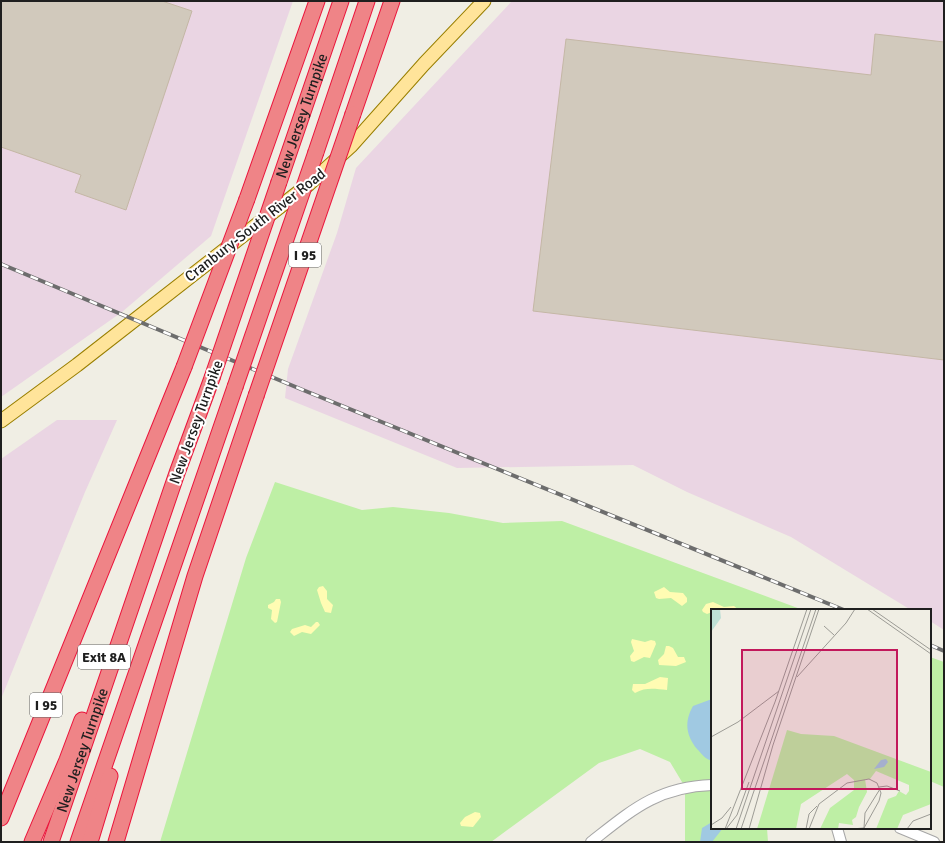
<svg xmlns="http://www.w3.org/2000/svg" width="945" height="843" font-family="Signika,sans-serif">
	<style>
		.industrial { fill: #ead5e3 }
		.grass { fill: #beefa5 }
		.sand { fill: #fffcb3 }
		.water { fill: #a0c9e2 }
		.building { fill: #d1c9bc; stroke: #c4b7a5 }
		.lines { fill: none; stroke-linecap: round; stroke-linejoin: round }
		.minor-casing { stroke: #a6a6a6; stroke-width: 12 }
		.major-casing { stroke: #997f00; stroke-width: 15 }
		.highway-casing { stroke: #eb143b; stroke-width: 17 }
		.minor { stroke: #fff; stroke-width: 10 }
		.major { stroke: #ffe49a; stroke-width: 13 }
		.highway { stroke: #ef8487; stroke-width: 15 }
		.rail-casing { stroke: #6d6d6d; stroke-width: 4 }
		.rail { stroke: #fff; stroke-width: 2.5; stroke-dasharray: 8; stroke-linecap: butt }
		.highway-bridge-casing { stroke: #eb143b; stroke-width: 17; stroke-linecap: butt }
		.highway-bridge { stroke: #ef8487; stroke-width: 15 }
		.labels { text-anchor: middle; stroke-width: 4; stroke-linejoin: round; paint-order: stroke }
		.shield { fill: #fff; stroke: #626262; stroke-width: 1 }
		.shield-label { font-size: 14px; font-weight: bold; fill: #1f1f1f }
		.street-label { font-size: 15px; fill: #1f1f1f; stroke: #fff }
		.inset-road { fill: none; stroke: #9c9b95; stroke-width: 1 }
		.view { fill: #c2185b; fill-opacity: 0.15; stroke: #c2185b; stroke-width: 2 }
		.inset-edge { fill: none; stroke: #1f1f1f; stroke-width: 2 }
	</style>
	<rect width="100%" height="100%" fill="#f0eee4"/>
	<g class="industrial">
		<polygon points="1,1 293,1 211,236 122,312 1,397"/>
		<polygon points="512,1 944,1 944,630 930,621 930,610 911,610 791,537 687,492 633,465 457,468 285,398 288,369 337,233 356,168"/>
		<polygon points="57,420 117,420 85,492 1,699 1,459"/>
	</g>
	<g class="grass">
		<polygon points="275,482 362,510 393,507 449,513 503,523 562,521 803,610 712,610 712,828 767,828 768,842 685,842 685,787 670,762 640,749 599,763 491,842 160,842 246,558"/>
		<polygon points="930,657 944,662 944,787 930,781"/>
	</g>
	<g class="sand">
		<polygon points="323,586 327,591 327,599 333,605 331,613 325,612 321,603 317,590 319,587"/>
		<polygon points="664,587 670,592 683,593 687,598 687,602 682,606 671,598 659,599 656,598 654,592"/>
		<polygon points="276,599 280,599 281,602 277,622 275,623 271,619 272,610 268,608 268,605 274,602"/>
		<polygon points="713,602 724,607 734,606 739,610 712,610 712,612 707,614 703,612 702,610 706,604"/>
		<polygon points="316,622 318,622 320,625 311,634 302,632 294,636 290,632 292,629 305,625 311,627"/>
		<polygon points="632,639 645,642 651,640 655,641 656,644 650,658 644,657 634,662 631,661 630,656 634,651 631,642"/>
		<polygon points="666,646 669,646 673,648 678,657 684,657 686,662 676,666 659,665 658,660 664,654"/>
		<path d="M 660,677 L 668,678 L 667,690 C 655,689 646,687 635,693 L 632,690 L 633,684 L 645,684 Z"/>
		<polygon points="475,812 480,813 481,817 473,827 461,826 460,823 465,817"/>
	</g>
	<g class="water">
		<path d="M 712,699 L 712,761 C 705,759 702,754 697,749 C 686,735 684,722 693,706 Z"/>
		<polygon points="712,822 712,828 723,828 712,842 700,842 702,828"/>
	</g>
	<g class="building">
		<polygon points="1,1 162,1 192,11 126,210 75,192 81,175 1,147"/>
		<polygon points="875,34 944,42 944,360 533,311 566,39 871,75"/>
	</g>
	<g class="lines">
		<g class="minor-casing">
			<g id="minor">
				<polyline points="837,828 841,842"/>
				<polyline points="900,828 934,842"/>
				<path d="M 591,842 C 632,810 657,787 712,785"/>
			</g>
		</g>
		<g class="major-casing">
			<polyline id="major" points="1,421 77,365 309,184 351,146 424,64 484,1"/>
		</g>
		<g class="highway-casing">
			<g id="highway">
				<polyline points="353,114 392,1"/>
				<polyline points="316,152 367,1"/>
				<path id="s1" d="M 279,182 L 341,1"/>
				<polyline points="247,199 317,1"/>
				<polyline points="1,818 184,367"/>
				<polyline points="32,842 67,760 82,720"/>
				<path id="s2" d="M 51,842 L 177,473 L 212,378"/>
				<polyline points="78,842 235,387"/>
				<polyline points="90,842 110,776"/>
				<polyline points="116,842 195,576 256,396"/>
			</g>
		</g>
		<use href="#minor" class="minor"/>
		<use href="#major" class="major"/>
		<use href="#highway" class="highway"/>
		<g class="rail-casing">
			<g id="rail">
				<polyline points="1,264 303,390 844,610"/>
				<polyline points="930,645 944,651"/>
			</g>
		</g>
		<use href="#rail" class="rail"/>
		<g class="highway-bridge-casing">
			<g id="highway-bridge">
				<polyline points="184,367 247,199"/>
				<polyline points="212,378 279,182"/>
				<polyline points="235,387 316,152"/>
				<polyline points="256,396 353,114"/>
			</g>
		</g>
		<use href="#highway-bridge" class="highway-bridge"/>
	</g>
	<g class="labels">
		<g class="shield">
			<rect x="289" y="243" width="32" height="24" rx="3"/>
			<rect x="78" y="645" width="52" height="24" rx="3"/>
			<rect x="30" y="693" width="32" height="24" rx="3"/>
		</g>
		<g class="shield-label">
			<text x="305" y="260">I 95</text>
			<text x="104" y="662">Exit 8A</text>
			<text x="46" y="710">I 95</text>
		</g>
		<g class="street-label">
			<text dy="5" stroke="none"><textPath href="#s1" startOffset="70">New Jersey Turnpike</textPath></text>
			<text transform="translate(255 225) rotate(-38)" y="5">Cranbury-South River Road</text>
			<text transform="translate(196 422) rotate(-70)" y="5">New Jersey Turnpike</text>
			<text dy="5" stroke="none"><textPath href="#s2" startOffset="97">New Jersey Turnpike</textPath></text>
		</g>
	</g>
	<g transform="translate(711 609)">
		<rect width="220" height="220" fill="#f0eee4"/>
		<path d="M 76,121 L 90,125 L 123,127 L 220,163 L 220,195 L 192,206 L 186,220 L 165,220 L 177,190 L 185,187 L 188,182 L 195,186 L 198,182 L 198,176 L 165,162 L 159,170 L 154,170 L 156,183 L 148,198 L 145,208 L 141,211 L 142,216 L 128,214 L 127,220 L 109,220 L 119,199 L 143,181 L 143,171 L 136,165 L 90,195 L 85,220 L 46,220 Z" fill="#beefa5"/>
		<path d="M 1,0 L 9,0 L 10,9 L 0,23 Z" fill="#bfe0d6"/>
		<path d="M 175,150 L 177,153 L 173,158 L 163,160 L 170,151 Z" fill="#a0c9e2"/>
		<path class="inset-road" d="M 156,0 L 220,45M 161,0 L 220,41M 113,17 L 123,26M 86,68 L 135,14 L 144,0M 0,128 L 27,113 L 68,82M 168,178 L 176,177 L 189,182M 0,216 L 11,209 L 20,198M 153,219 L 154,204 L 169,180M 14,220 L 64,93 L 96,0M 15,220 L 26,206 L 38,173M 25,220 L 100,0M 30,220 L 105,0M 38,220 L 62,136 L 108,0M 95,220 L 98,205 L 106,197M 98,220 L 108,195 L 136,174 L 158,170 L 166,174 L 170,184 L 168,192 L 153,219M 140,220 L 153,219M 196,220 L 202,212 L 220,205"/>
		<path class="view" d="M 31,41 L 186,41 L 186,180 L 31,180 Z"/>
		<rect width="220" height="220" class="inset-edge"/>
	</g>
	<rect width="945" height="843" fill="none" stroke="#1f1f1f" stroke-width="4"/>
</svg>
